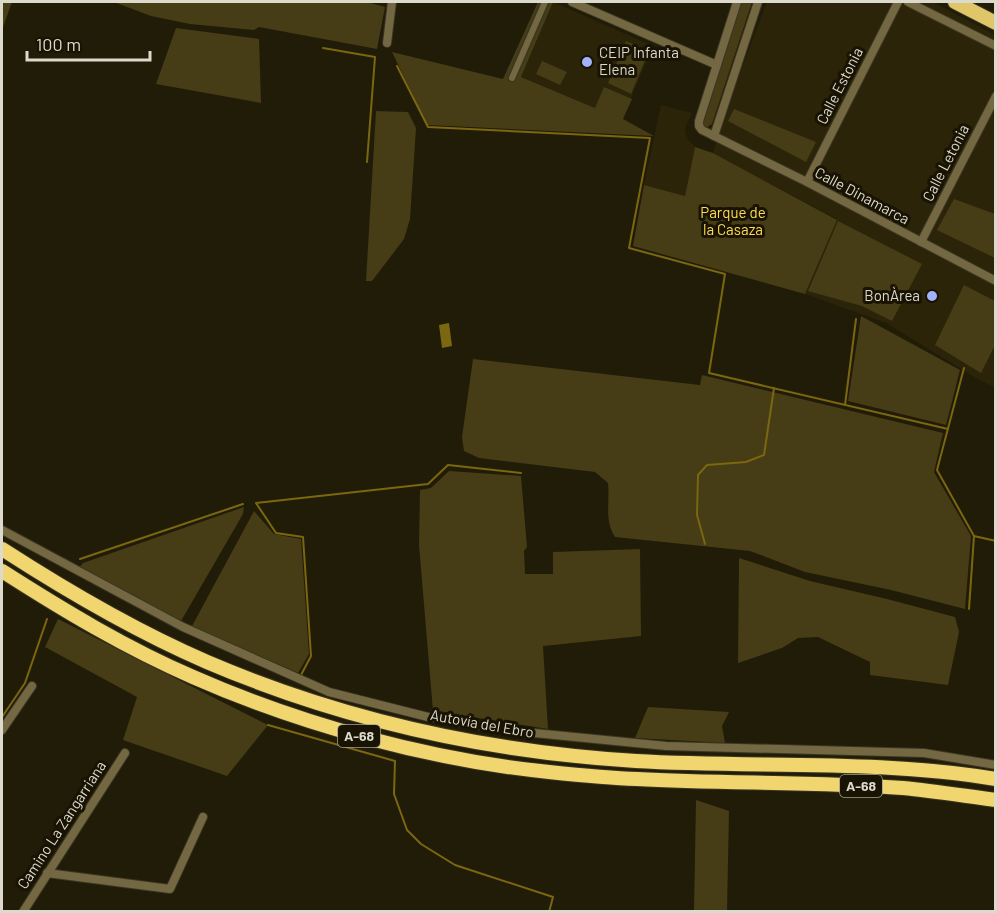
<svg xmlns="http://www.w3.org/2000/svg" width="997" height="913" font-family="Barlow,sans-serif">
	<style>
		.built { fill: #2b2408 }
		.green { fill: #463c15 }
		.water { fill: #7b670f }
		.lines { fill: none; stroke-linecap: round; stroke-linejoin: round }
		.stream { stroke: #7b670f; stroke-width: 2 }
		.pedestrian-casing { stroke: #3b3624; stroke-width: 9 }
		.minor-casing { stroke: #3b3624; stroke-width: 10 }
		.trunk-casing { stroke: #3b3624; stroke-width: 16 }
		.motorway-casing { stroke: #3b3624; stroke-width: 16 }
		.pedestrian { stroke: #736842; stroke-width: 6 }
		.minor { stroke: #736842; stroke-width: 8 }
		.trunk { stroke: #dfc668; stroke-width: 14 }
		.motorway { stroke: #f1d56e; stroke-width: 14 }
		.poi-dot { fill: #a3b2fd; stroke: #181302; stroke-width: 2 }
		.labels { text-anchor: middle; stroke-width: 6; stroke-linejoin: round; paint-order: stroke }
		.shield { fill: #181302; stroke: #a19e90; stroke-width: 1.5 }
		.shield-label { font-size: 14px; font-weight: bold; fill: #dcd9cd }
		.poi-label { font-size: 15px; fill: #dcd9cd; stroke: #181302; text-anchor: start }
		.street-label { font-size: 15px; fill: #dcd9cd; stroke: #181302 }
		.park-label { font-size: 15px; fill: #ffdc51; stroke: #181302 }
	</style>
	<rect width="100%" height="100%" fill="#211c08"/>
	<g class="built">
		<polygon points="553,2 653,46 622,119 521,77"/>
		<polygon points="767,2 933,2 995,35 995,388 976,378 886,323 805,294 837,219 713,153 720,126"/>
		<polygon points="661,105 692,113 686,125 685,132 688,139 695,147 685,196 644,185"/>
	</g>
	<g class="green">
		<polygon points="2,2 12,2 2,30"/>
		<polygon points="114,2 367,2 385,7 377,49 259,27 254,30 190,24 151,16"/>
		<polygon points="538,2 553,2 521,77 595,108 604,87 632,99 623,119 654,136 427,125 392,52 503,79"/>
		<polygon points="741,2 752,2 712,124 706,128 703,126 703,121"/>
		<polygon points="176,28 259,39 261,103 156,84"/>
		<polygon points="626,41 649,51 631,94 608,83"/>
		<polygon points="542,61 567,72 560,85 536,74"/>
		<polygon points="734,109 816,142 806,162 728,121"/>
		<polygon points="376,111 408,112 416,128 410,219 404,239 372,281 366,281"/>
		<polygon points="695,147 713,153 837,220 805,294 633,246 644,185 685,196"/>
		<polygon points="954,199 995,214 995,258 937,230"/>
		<polygon points="838,221 922,264 892,321 862,306 808,291"/>
		<polygon points="964,285 995,301 995,345 981,373 935,345"/>
		<polygon points="861,316 960,370 946,425 848,401"/>
		<path d="M 473,359 L 700,385 L 702,375 L 943,433 L 934,472 L 971,536 L 965,609 L 891,590 L 805,572 L 750,551 L 615,537 C 604,520 610,503 608,483 L 595,472 L 479,458 L 464,451 L 462,437 Z"/>
		<polygon points="449,471 521,476 527,547 524,551 525,574 553,574 553,552 640,549 641,636 543,646 548,729 433,711 419,545 420,490 431,488"/>
		<polygon points="244,507 243,514 181,621 79,568 83,563"/>
		<polygon points="254,511 274,534 301,539 309,654 298,673 192,626"/>
		<polygon points="739,558 810,581 887,599 955,617 959,632 948,685 870,675 870,662 818,637 798,638 782,648 738,663"/>
		<polygon points="58,619 268,725 227,776 123,740 137,697 45,647"/>
		<polygon points="648,707 729,712 722,726 725,743 635,738"/>
		<polygon points="696,800 729,811 727,911 694,911"/>
	</g>
	<polygon class="water" points="449,323 452,346 442,348 439,325"/>
	<g class="lines">
		<g class="stream">
			<polyline points="323,48 375,57 367,162"/>
			<polyline points="397,66 428,127 650,138 629,248 725,274 709,373 948,429"/>
			<polyline points="964,368 937,470 974,536 996,541"/>
			<polyline points="845,405 856,319"/>
			<polyline points="705,544 697,515 698,475 707,465 746,462 764,455 774,388"/>
			<polyline points="80,559 243,504"/>
			<polyline points="969,609 974,536"/>
			<polyline points="301,675 311,656 303,537 276,533 256,503 428,484 448,465 521,473"/>
			<polyline points="2,717 25,683 47,619"/>
			<polyline points="268,725 395,761 394,794 407,830 421,844 455,865 553,897 549,912"/>
		</g>
		<g class="pedestrian-casing">
			<polyline id="pedestrian" points="512,78 545,2"/>
		</g>
		<g class="minor-casing">
			<g id="minor">
				<polyline points="572,2 717,65"/>
				<polyline points="737,2 699,121 699,126 702,130 807,182 996,281"/>
				<polyline points="908,2 996,46"/>
				<polyline points="387,43 392,2"/>
				<polyline points="714,136 758,2"/>
				<polyline points="807,182 898,2"/>
				<polyline points="921,242 996,96"/>
				<polyline points="2,530 183,627 329,692 428,717 514,731 666,746 924,753 996,765"/>
				<polyline points="2,730 32,686"/>
				<polyline points="47,873 170,889 203,817"/>
				<polyline points="23,912 125,753"/>
			</g>
		</g>
		<g class="trunk-casing">
			<polyline id="trunk" points="955,2 996,23"/>
		</g>
		<g class="motorway-casing">
			<g id="motorway">
				<path d="M 2,549 C 67,591 135,631 207,662 C 343,720 489,752 636,761 C 756,768 877,759 996,779"/>
				<path d="M 2,571 C 63,610 126,648 193,677 C 302,725 430,760 549,772 C 578,775 608,778 637,779 C 725,784 814,781 903,788 C 934,791 965,796 996,800"/>
			</g>
		</g>
		<use href="#pedestrian" class="pedestrian"/>
		<use href="#minor" class="minor"/>
		<use href="#trunk" class="trunk"/>
		<use href="#motorway" class="motorway"/>
	</g>
	<g class="poi-dot">
		<circle cx="587" cy="62" r="6"/>
		<circle cx="932" cy="296" r="6"/>
	</g>
	<g class="labels">
		<g class="shield">
			<rect x="338" y="725" width="42" height="22" rx="4.5"/>
			<rect x="840" y="775" width="42" height="22" rx="4.5"/>
		</g>
		<g class="shield-label">
			<text x="359" y="741">A-68</text>
			<text x="861" y="791">A-68</text>
		</g>
		<g class="poi-label">
			<text x="599" y="58">CEIP Infanta<tspan x="599" dy="17">Elena</tspan></text>
			<text x="920" y="301" text-anchor="end">BonÀrea</text>
		</g>
		<g class="street-label">
			<text transform="translate(840 86) rotate(-63)" y="5">Calle Estonia</text>
			<text transform="translate(946 163) rotate(-63)" y="5">Calle Letonia</text>
			<text transform="translate(862 196) rotate(28)" y="5">Calle Dinamarca</text>
			<text transform="translate(482 724) rotate(10)" y="5">Autovía del Ebro</text>
			<text transform="translate(62 825) rotate(-57)" y="5">Camino La Zangarriana</text>
		</g>
		<g class="park-label">
			<text x="733" y="218">Parque de<tspan x="733" dy="17">la Casaza</tspan></text>
		</g>
	</g>
	<rect width="997" height="913" fill="none" stroke="#dcd9cd" stroke-width="6"/>
	<path d="M27 51v9h123v-9" fill="none" stroke="#dcd9cd" stroke-width="3"/>
	<text x="36" y="51" font-size="18" fill="#dcd9cd" stroke="#181302" stroke-width="4.5" paint-order="stroke">100 m</text>
</svg>
